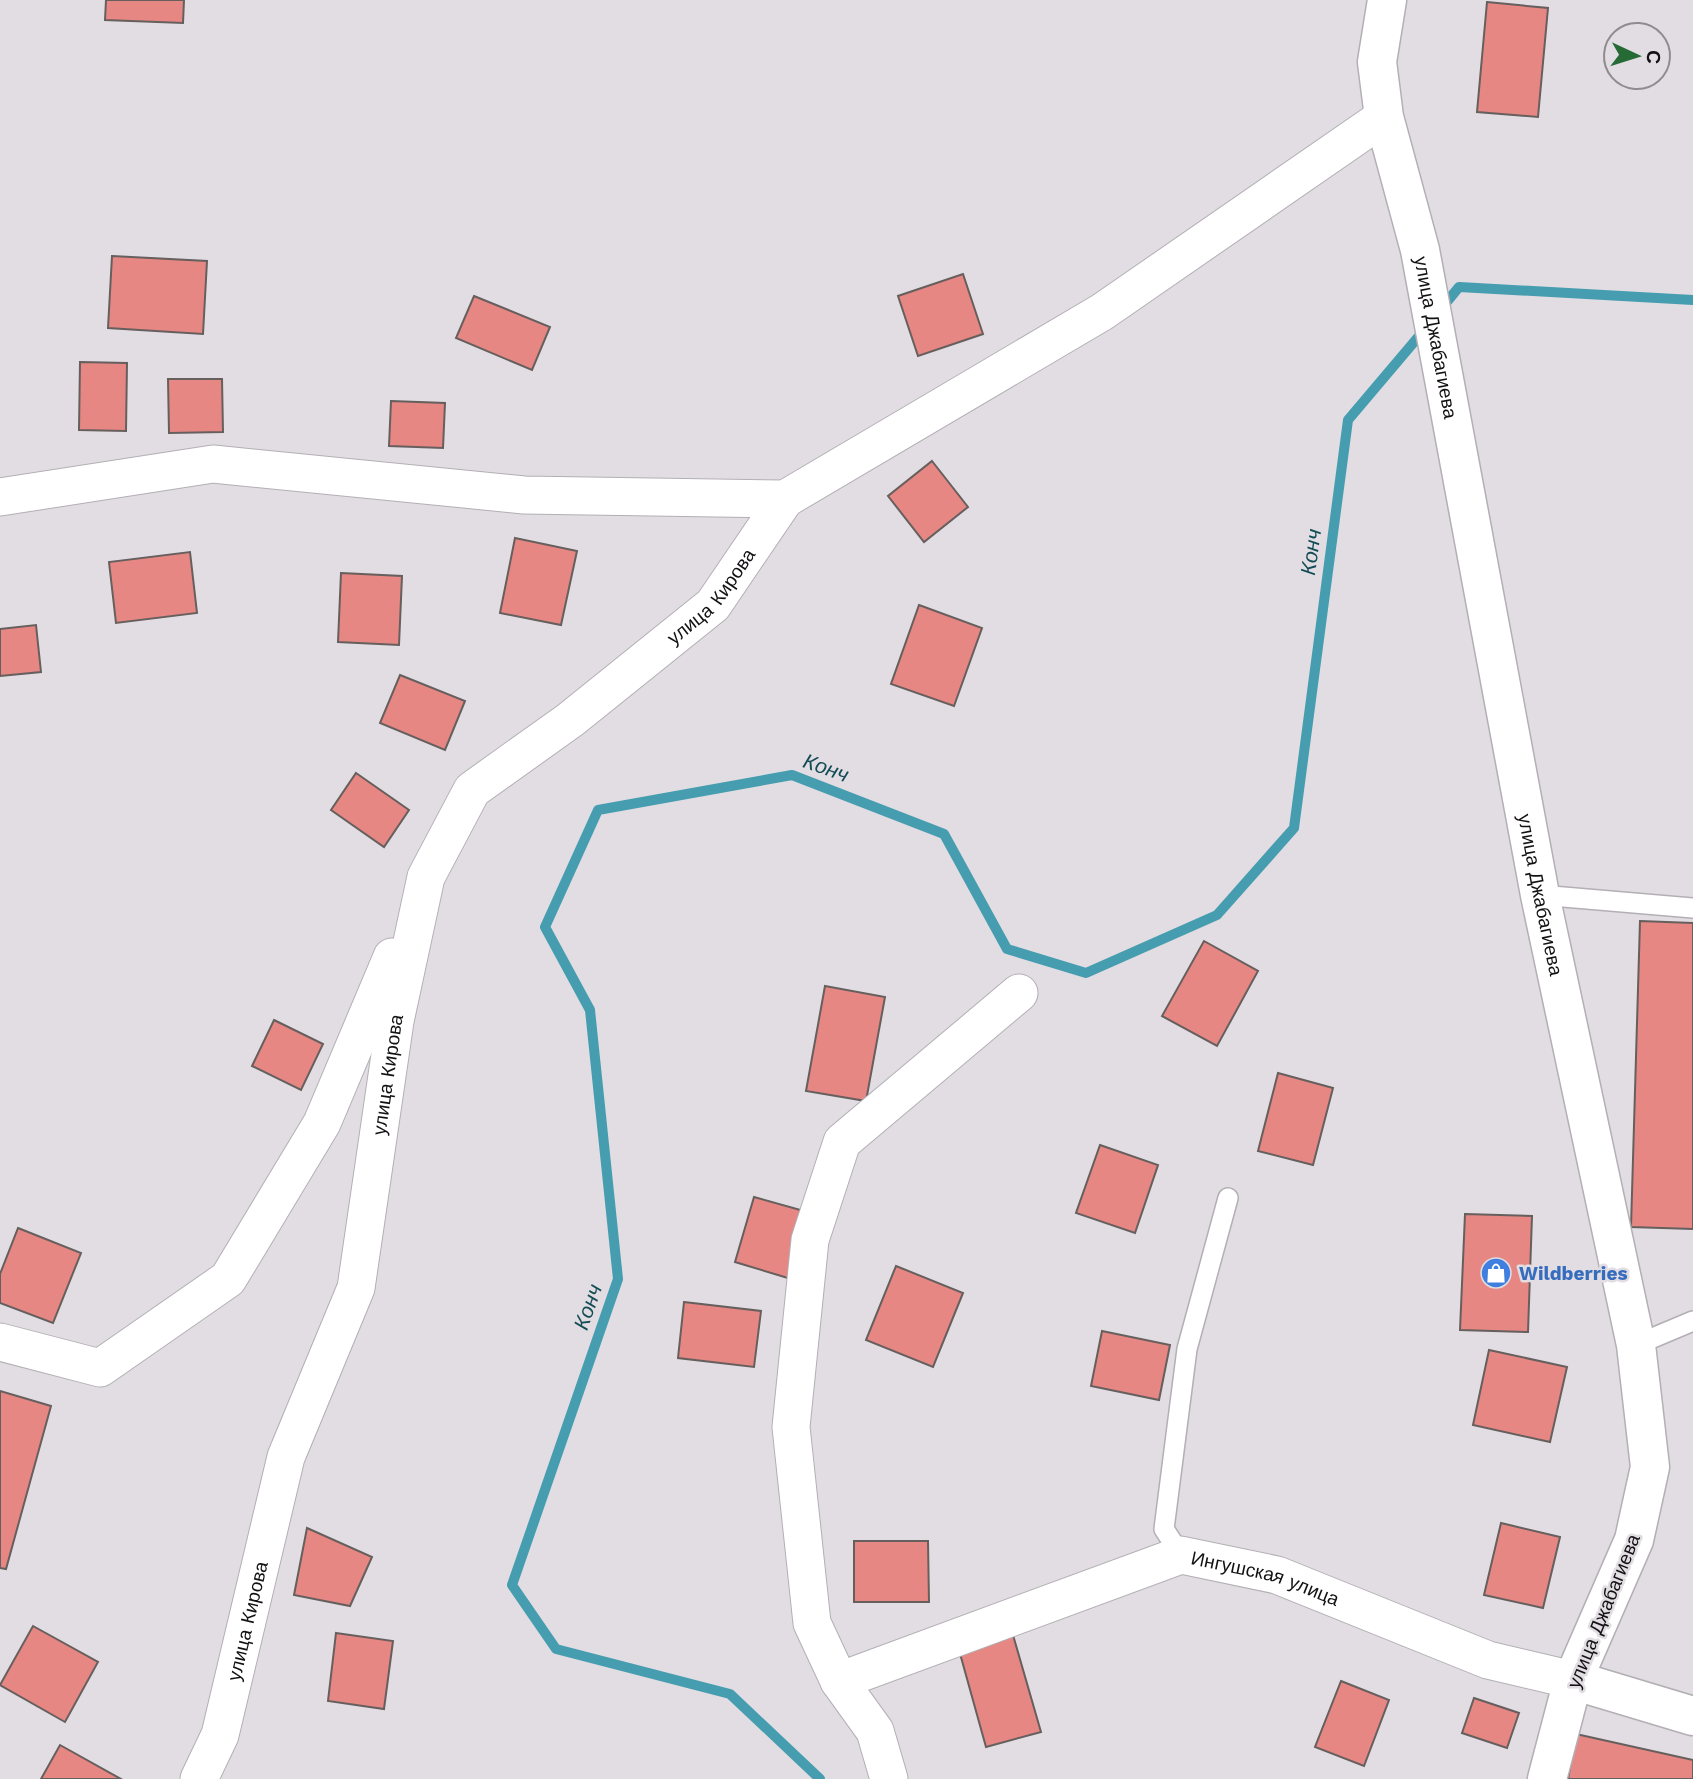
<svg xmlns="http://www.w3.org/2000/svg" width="1693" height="1779" font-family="'Work Sans',sans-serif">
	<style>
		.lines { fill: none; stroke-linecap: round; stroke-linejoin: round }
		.stream { stroke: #459daf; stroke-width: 10 }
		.building { fill: #e68783; stroke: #665f5e; stroke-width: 2 }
		.service-casing { stroke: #b3afb5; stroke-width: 22 }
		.minor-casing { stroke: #b3afb5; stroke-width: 39 }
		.tertiary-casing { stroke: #b3afb5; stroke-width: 41 }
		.secondary-casing { stroke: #b3afb5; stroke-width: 41 }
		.service { stroke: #fff; stroke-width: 19 }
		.minor { stroke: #fff; stroke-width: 37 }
		.tertiary { stroke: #fff; stroke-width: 38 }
		.secondary { stroke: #fff; stroke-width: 38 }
		.labels { text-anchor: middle; stroke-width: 5; stroke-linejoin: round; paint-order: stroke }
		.street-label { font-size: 19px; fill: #131113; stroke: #e1dde2 }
		.shop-label { font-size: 19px; font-weight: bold; fill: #366cbe; stroke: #e1dde2; text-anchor: start }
		.water-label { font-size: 21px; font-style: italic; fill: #144c56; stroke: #e1dde2 }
	</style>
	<rect width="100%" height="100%" fill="#e1dde2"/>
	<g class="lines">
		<g class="stream">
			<polyline points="1441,309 1459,287 1693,300"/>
			<polyline points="820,1779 730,1694 556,1649 512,1585 618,1279 590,1010 545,927 598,810 792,775 944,834 1007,949 1086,973 1217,915 1294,828 1348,420 1425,329"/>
		</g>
	</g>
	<g class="building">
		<polygon points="106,0 184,0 183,23 105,20"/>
		<polygon points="1487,2 1548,8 1538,117 1477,112"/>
		<polygon points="112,256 207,261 203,334 108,328"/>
		<polygon points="963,274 983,334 918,356 898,296"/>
		<polygon points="474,296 550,327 532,370 456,338"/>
		<polygon points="80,362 127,363 126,431 79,430"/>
		<polygon points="168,379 222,379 223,432 169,433"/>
		<polygon points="391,401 445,403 443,448 389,446"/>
		<polygon points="932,461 968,507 924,542 888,496"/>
		<polygon points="515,538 577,551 561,625 500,613"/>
		<polygon points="190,552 197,613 116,623 109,562"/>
		<polygon points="341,573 402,576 399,645 338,642"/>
		<polygon points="919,605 982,628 954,706 891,684"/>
		<polygon points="36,625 41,672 0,676 0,629"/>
		<polygon points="400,675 465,701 445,750 380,723"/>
		<polygon points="356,773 409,810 384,847 331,810"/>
		<polygon points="1640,921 1693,923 1693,1229 1631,1227"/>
		<polygon points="1204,941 1258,971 1217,1046 1162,1016"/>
		<polygon points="825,986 885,997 866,1101 806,1091"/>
		<polygon points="274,1020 323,1044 301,1090 252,1066"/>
		<polygon points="1278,1073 1333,1088 1313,1165 1258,1151"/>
		<polygon points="1100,1145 1158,1165 1135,1233 1076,1213"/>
		<polygon points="754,1197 811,1213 791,1279 735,1262"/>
		<polygon points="1465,1214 1532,1216 1528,1332 1460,1330"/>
		<polygon points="18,1228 81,1253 53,1323 0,1303 0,1274"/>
		<polygon points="896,1266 963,1293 933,1367 866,1340"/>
		<polygon points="684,1302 761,1311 754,1367 678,1358"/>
		<polygon points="1102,1331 1170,1345 1159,1400 1091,1386"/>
		<polygon points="1489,1350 1567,1367 1550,1442 1473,1425"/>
		<polygon points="0,1391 51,1406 6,1569 0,1568"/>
		<polygon points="1501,1523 1560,1537 1543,1608 1484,1595"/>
		<polygon points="307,1528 372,1557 350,1606 294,1595"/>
		<polygon points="854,1541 928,1541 929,1602 854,1602"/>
		<polygon points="33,1626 98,1662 65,1722 0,1685"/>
		<polygon points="336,1633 393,1641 384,1709 328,1701"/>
		<polygon points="1013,1635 1041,1732 986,1747 959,1650"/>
		<polygon points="1341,1681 1389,1700 1364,1766 1315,1747"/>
		<polygon points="1474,1698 1519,1713 1507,1748 1462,1733"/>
		<polygon points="1576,1734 1693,1760 1693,1779 1568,1779"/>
		<polygon points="60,1745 121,1779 41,1779"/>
	</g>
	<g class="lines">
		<g class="service-casing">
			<g id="service">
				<polyline points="1540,895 1693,908"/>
				<polyline points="1636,1345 1693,1321"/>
				<polyline points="1181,1555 1164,1529 1187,1349 1228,1198"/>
			</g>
		</g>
		<g class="minor-casing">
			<g id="minor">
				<polyline points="0,497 213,464 524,495 785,499 1102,312 1384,117"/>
				<polyline points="0,1342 100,1368 228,1279 322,1123 392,957"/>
				<path id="s1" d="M 839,1681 L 1181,1555 L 1277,1575 L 1488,1660 L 1573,1680"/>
				<path id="s2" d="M 199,1779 L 220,1735 L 286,1457 L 356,1288 L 395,1021 L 426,877 L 472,790 L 570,720 L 713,605 L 785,499"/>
				<polyline points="889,1779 875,1731 839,1681 812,1623 791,1427 810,1240 842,1142 1019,993"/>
			</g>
		</g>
		<g class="tertiary-casing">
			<polyline id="tertiary" points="1573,1680 1693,1716"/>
		</g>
		<g class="secondary-casing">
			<g id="secondary">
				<path id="s3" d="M 1387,0 L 1377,62 L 1384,117 L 1420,250 L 1540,895 L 1636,1345 L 1650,1467 L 1634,1540 L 1573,1680 L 1547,1779"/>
			</g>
		</g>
		<use href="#service" class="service"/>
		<use href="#minor" class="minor"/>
		<use href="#tertiary" class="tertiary"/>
		<use href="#secondary" class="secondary"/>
	</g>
	<defs>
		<g id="shop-disc" transform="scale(1.575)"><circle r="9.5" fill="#3f7fe0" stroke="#e1dde2"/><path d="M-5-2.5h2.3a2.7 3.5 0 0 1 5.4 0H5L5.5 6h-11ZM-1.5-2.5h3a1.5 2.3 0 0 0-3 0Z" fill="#fff"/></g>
	</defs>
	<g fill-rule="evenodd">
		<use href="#shop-disc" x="1496" y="1273"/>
	</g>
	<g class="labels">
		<g class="street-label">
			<text dy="7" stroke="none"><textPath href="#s3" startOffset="345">улица Джабагиева</textPath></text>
			<text dy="7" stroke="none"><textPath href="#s2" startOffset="1342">улица Кирова</textPath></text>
			<text dy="7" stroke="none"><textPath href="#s3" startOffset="912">улица Джабагиева</textPath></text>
			<text dy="7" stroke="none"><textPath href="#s2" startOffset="733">улица Кирова</textPath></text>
			<text dy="7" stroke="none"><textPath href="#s1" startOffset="452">Ингушская улица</textPath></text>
			<text transform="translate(1603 1611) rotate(-68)" y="7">улица Джабагиева</text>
			<text dy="7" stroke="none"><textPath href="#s2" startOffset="166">улица Кирова</textPath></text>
		</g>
		<g class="shop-label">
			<text x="1519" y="1280">Wildberries</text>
		</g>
		<g class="water-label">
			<text transform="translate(1311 552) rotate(-82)" y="7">Конч</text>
			<text transform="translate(826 768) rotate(20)" y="7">Конч</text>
			<text transform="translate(588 1307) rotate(-71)" y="7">Конч</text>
		</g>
	</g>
	<g transform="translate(1637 56) rotate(94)"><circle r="33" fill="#e1dde2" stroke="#8f8b8f" stroke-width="2"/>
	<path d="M0-5L12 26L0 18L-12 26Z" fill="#266a36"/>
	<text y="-10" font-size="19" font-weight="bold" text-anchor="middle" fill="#131113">С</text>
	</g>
</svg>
